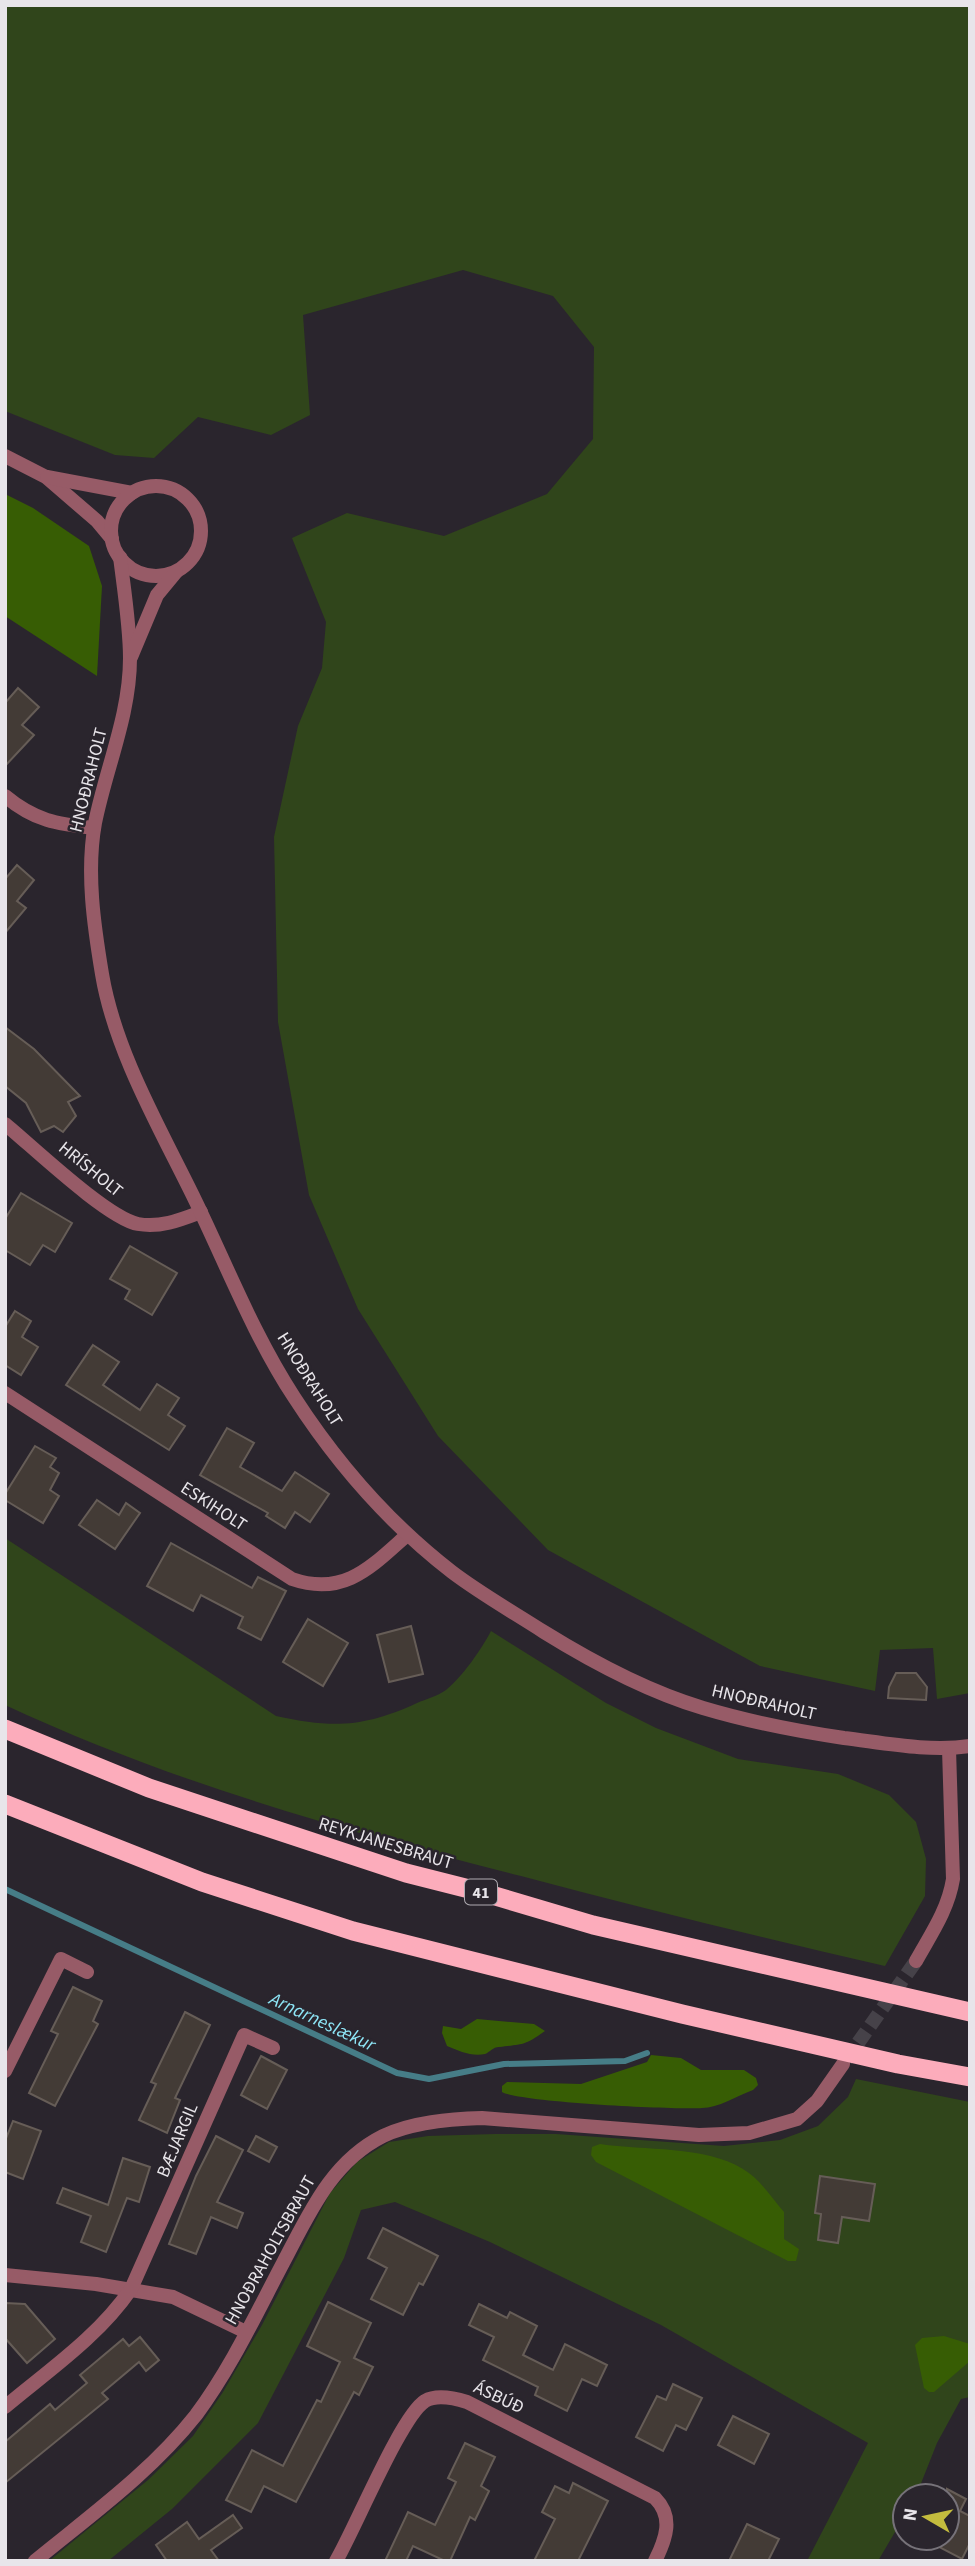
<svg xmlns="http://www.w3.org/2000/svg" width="975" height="2566" font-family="'Source Sans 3',sans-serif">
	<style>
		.green { fill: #30451b }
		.forest { fill: #375d04 }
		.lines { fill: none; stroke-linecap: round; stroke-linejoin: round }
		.stream { stroke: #467d87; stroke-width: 6 }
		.building { fill: #433b36; stroke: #665d57; stroke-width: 2 }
		.tertiary-tunnel { stroke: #464249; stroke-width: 14; stroke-dasharray: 14 7; stroke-linecap: butt }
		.minor { stroke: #975b67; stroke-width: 14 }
		.tertiary { stroke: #975b67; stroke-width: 14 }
		.trunk { stroke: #fcacbb; stroke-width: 19 }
		.labels { text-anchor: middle; stroke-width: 5; stroke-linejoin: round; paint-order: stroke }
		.shield { fill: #2a252d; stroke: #afabb1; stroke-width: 2 }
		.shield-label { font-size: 16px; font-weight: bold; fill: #e8e5ea }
		.street-label { font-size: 18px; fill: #e8e5ea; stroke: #2a252d }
		.water-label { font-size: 19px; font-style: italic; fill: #8ee6f7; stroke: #2a252d }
	</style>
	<rect width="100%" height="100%" fill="#2a252d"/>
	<g class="green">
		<polygon points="5,5 970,5 970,1693 937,1699 933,1648 880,1650 875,1691 760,1666 548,1550 438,1436 358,1309 309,1195 278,1022 274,837 298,726 322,668 326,622 292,538 347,513 444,536 547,494 593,439 594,347 553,296 463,270 303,315 310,415 271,435 198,417 154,458 115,455 5,411"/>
		<path d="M 5,1538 L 276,1716 C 332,1728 363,1728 417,1703 C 426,1699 438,1696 446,1690 C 463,1676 481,1650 491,1631 L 606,1703 L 656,1728 L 738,1759 L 838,1774 L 889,1795 L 916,1822 L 926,1859 L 925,1896 L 885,1966 C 763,1938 642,1908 521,1876 C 345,1831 170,1782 5,1705 Z"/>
		<polygon points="856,2079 970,2102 970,2397 961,2399 937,2443 916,2496 905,2496 905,2515 878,2561 807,2561 868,2443 661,2325 490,2242 395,2202 361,2210 344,2258 258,2423 172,2509 108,2561 49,2561 148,2480 193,2436 223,2392 262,2325 330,2193 357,2162 389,2142 428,2136 495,2134 556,2134 724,2146 780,2140 818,2126 848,2097"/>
	</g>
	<g class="forest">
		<polygon points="5,494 33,508 89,546 102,586 97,676 5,616"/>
		<path d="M 477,2019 L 534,2024 L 545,2031 C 524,2046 523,2044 499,2047 C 493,2047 490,2052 485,2054 C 472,2057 459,2051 447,2046 L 442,2033 L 443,2026 L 461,2029 Z"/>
		<path d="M 651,2055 L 681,2058 L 701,2070 L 744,2070 L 756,2078 L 758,2085 L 753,2090 C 737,2096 718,2108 702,2108 C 675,2110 518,2102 502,2092 L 502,2086 L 507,2082 L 581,2084 L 647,2062 Z"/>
		<path d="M 600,2144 C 645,2151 704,2145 743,2169 C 759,2178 772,2198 784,2212 L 784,2239 L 799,2249 L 796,2261 L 788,2261 L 596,2162 L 591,2155 L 592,2147 Z"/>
		<polygon points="944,2336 970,2344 970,2361 934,2392 929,2392 924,2388 915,2345 922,2338"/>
	</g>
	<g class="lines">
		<polyline class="stream" points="5,1889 397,2073 429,2079 504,2064 625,2061 647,2053"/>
	</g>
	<g class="building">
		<polygon points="18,688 39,707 22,725 34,735 5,766 5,703"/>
		<polygon points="17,865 34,880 17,901 26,908 5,933 5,879"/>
		<polygon points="5,1027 34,1049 80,1096 68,1102 76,1116 63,1132 54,1126 41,1132 26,1103 5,1086"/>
		<polygon points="21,1193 72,1223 55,1252 43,1245 30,1265 5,1250 5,1219"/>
		<polygon points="130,1246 177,1273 152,1315 125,1299 130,1290 110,1279"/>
		<polygon points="15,1311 31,1321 22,1337 38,1347 21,1375 5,1365 5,1327"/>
		<polygon points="93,1345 119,1362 103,1385 140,1410 157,1384 179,1398 168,1415 185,1426 169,1450 66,1385"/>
		<polygon points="227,1428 254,1443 240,1467 282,1491 295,1472 329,1494 310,1522 295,1512 285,1528 266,1516 268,1513 200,1475"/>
		<polygon points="35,1446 56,1458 50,1467 59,1473 50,1490 59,1496 43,1523 5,1500 5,1494"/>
		<polygon points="97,1500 119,1515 126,1503 140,1513 115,1549 79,1525"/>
		<polygon points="171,1543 252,1588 258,1577 286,1591 261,1640 238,1628 243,1617 201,1595 193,1611 147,1586"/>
		<polygon points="308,1619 348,1643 323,1686 283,1662"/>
		<polygon points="411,1626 423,1674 389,1682 377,1635"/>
		<polygon points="896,1673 916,1673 927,1687 926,1700 888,1698 889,1687"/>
		<polygon points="73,1987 102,2001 93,2021 98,2024 55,2106 29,2093 58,2034 51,2031"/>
		<polygon points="185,2012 210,2025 175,2098 180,2100 167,2133 139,2120 156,2084 151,2082"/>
		<polygon points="261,2056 287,2070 267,2109 241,2095"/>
		<polygon points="13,2121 41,2131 23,2179 5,2172 5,2141"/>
		<polygon points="216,2136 243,2150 217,2202 243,2213 237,2228 211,2217 196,2254 169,2244 196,2176"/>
		<polygon points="256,2136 277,2147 269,2162 248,2151"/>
		<polygon points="123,2158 150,2167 139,2202 127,2198 106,2252 81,2242 91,2216 57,2203 63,2188 108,2205"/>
		<polygon points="820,2176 875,2184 869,2221 842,2217 838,2243 818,2240 821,2214 815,2213"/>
		<polygon points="383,2228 438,2256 423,2285 419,2283 403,2315 371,2299 387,2268 368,2258"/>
		<polygon points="328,2302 371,2323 354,2358 373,2367 359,2395 354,2392 296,2502 264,2486 251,2512 226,2500 252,2450 283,2466 317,2400 321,2402 340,2362 307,2346"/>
		<polygon points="5,2303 25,2304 55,2339 27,2363 5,2338"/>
		<polygon points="479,2304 507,2318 510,2312 537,2326 523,2355 553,2370 565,2344 607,2365 597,2386 582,2379 567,2411 535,2395 538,2387 483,2360 494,2337 469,2325"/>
		<polygon points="140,2337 159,2360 146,2371 139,2362 102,2393 108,2399 5,2483 5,2442 50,2404 55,2410 87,2383 80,2375 123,2339 129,2346"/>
		<polygon points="673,2384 702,2398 686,2430 676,2425 663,2451 636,2437 657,2396 666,2400"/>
		<polygon points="733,2416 769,2434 754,2464 718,2445"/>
		<polygon points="465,2443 495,2457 481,2486 489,2491 475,2520 470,2517 450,2561 445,2561 413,2546 406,2561 385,2561 408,2512 435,2525 456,2482 448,2478"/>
		<polygon points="573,2483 608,2501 578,2561 534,2561 555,2519 542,2512 555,2486 569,2493"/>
		<polygon points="947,2489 966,2499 960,2511 970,2516 970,2543 962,2559 922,2538 947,2538"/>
		<polygon points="233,2515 242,2528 211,2550 219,2561 167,2561 156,2545 187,2522 199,2539"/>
		<polygon points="747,2524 779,2539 768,2561 729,2561"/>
	</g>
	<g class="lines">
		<polyline class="tertiary-tunnel" points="846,2060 916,1961"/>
		<g class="minor">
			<path d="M 5,796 C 35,821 57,824 94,828"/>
			<path d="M 5,1124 C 33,1147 107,1218 138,1224 C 160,1228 180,1220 201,1212"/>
			<path d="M 5,1393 L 292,1579 C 344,1597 371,1567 407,1535"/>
			<polyline points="5,2071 61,1959 87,1972"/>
			<polyline points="5,2275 96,2284 173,2297 246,2332"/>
			<path d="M 5,2407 C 49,2370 98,2337 131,2289 L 244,2035 L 273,2048"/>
			<path d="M 336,2561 C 355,2529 401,2416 425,2401 C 437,2394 454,2398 467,2402 L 655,2498 C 674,2517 666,2539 655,2561"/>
		</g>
		<g class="tertiary">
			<polyline points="5,456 46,477 97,521 112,539"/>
			<polyline points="47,477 132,493"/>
			<circle cx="156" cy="531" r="45"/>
			<path d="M 120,557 C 124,589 130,627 130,658 C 130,715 106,768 95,823 C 86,872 94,926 102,974 C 115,1052 161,1130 195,1200 C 227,1266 254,1336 294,1397 C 336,1462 390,1524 452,1572 C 481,1594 513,1612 544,1632 C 594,1663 646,1691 703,1708 C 750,1722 796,1731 844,1738 C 885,1743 929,1752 970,1746"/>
			<polyline points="131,657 157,595 176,572"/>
			<path d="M 916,1961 C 931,1934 948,1910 953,1879 L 949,1749"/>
			<path d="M 35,2561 C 91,2515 151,2472 196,2415 C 231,2368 256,2314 283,2263 C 309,2214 331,2162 383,2136 C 412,2122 450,2119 482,2118 L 699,2135 L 749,2133 L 797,2119 L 817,2101 L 843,2064"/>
		</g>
		<g class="trunk">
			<polyline points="5,1729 149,1788 406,1873 485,1893 593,1925 970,2012"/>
			<polyline points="5,1804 202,1882 353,1931 682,2014 898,2064 970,2077"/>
		</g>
	</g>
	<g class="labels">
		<rect class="shield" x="465" y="1879.5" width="32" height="25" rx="5"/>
		<g class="shield-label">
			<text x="481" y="1898">41</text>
		</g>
		<g class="street-label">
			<text transform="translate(88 780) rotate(-76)" y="6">HNOÐRAHOLT</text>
			<text transform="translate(91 1169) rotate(39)" y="6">HRÍSHOLT</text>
			<text transform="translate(310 1379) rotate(58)" y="6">HNOÐRAHOLT</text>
			<text transform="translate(214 1506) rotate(33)" y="6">ESKIHOLT</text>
			<text transform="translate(764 1702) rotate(13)" y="6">HNOÐRAHOLT</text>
			<text transform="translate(386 1843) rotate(17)" y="6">REYKJANESBRAUT</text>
			<text transform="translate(177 2140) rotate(-67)" y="6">BÆJARGIL</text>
			<text transform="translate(270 2250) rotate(-61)" y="6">HNOÐRAHOLTSBRAUT</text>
			<text transform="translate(499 2397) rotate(25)" y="6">ÁSBÚÐ</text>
		</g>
		<g class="water-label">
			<text transform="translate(323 2021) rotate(25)" y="7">Arnarneslækur</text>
		</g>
	</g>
	<rect width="975" height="2566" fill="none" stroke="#e8e5ea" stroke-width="14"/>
	<g transform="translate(926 2517) rotate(279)"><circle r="33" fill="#2a252d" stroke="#767279" stroke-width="2"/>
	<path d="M0-5L12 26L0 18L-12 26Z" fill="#c4bc3e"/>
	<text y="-10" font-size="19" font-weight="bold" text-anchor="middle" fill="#e8e5ea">N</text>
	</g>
</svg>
